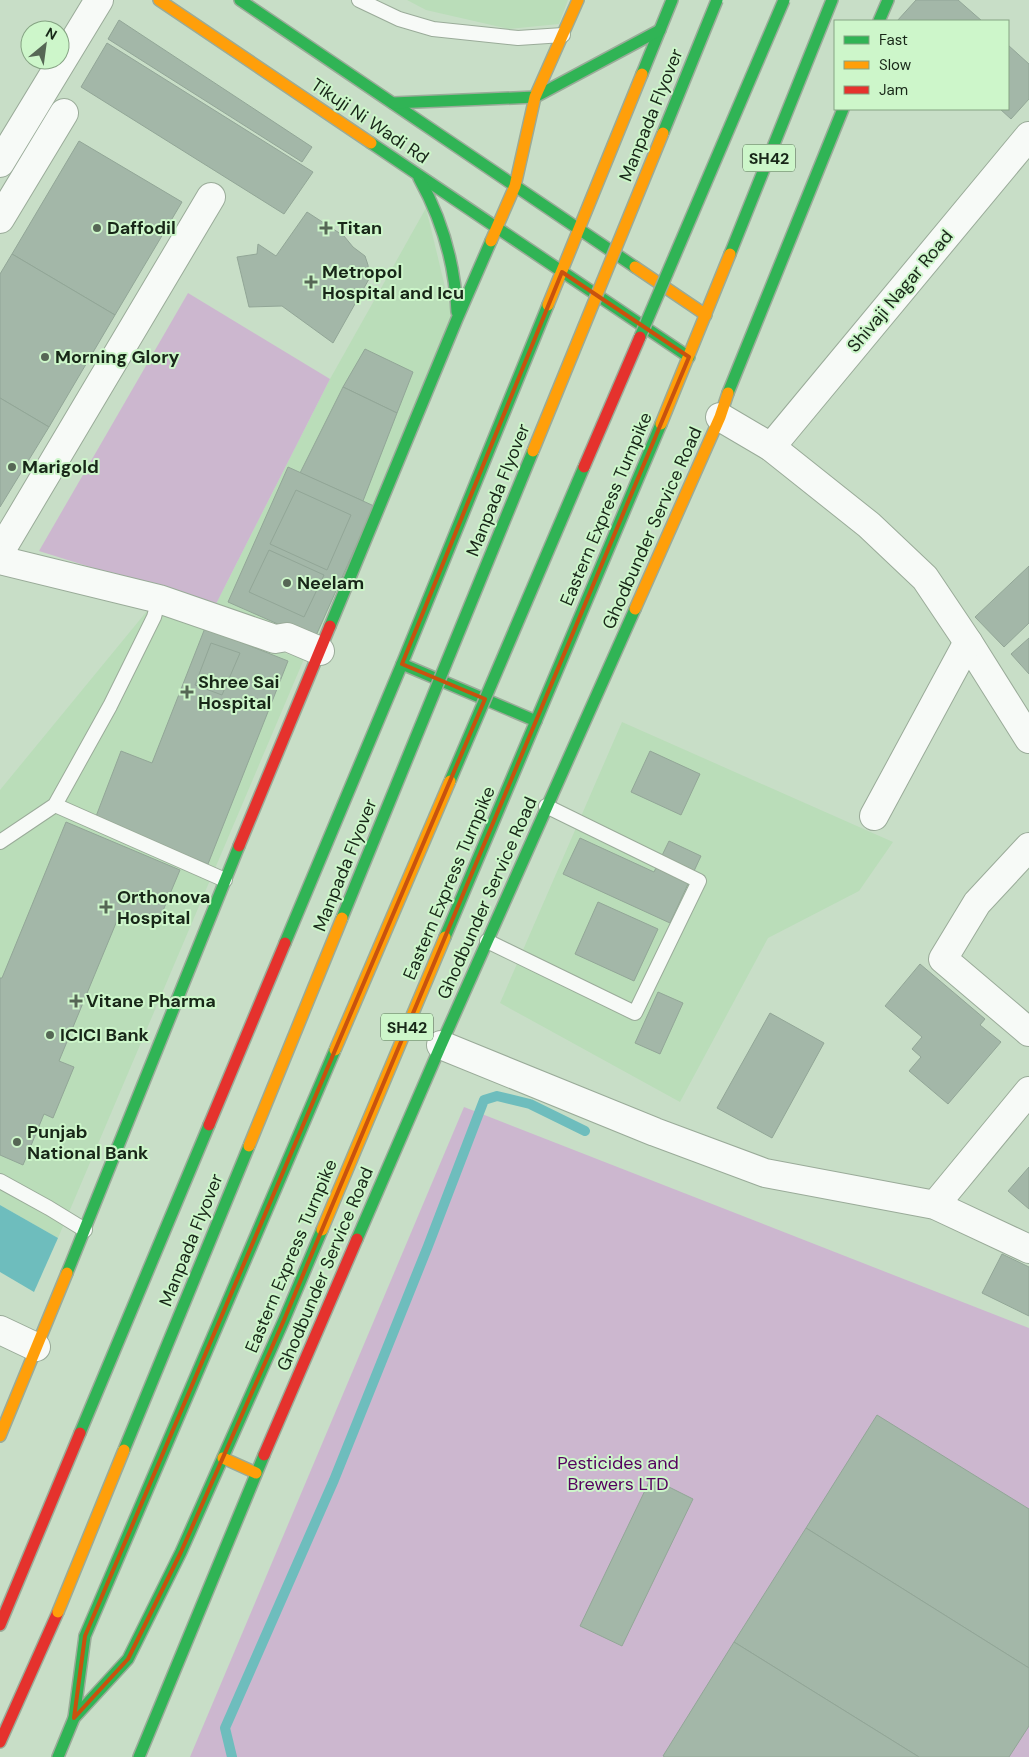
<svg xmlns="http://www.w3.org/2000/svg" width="1029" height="1757" font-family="'DM Sans',sans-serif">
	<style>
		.built { fill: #baddb9 }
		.green { fill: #ccb7cf }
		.water { fill: #6ebdbd }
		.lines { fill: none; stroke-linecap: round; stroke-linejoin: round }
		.stream { stroke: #6ebdbd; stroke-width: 10 }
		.building { fill: #a3b7a8; stroke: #92a697 }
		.lane-casing { stroke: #9aab99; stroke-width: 16 }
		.street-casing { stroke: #9aab99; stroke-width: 30 }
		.fast-casing { stroke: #9aab99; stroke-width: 14 }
		.slow-casing { stroke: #9aab99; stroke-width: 14 }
		.jam-casing { stroke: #9aab99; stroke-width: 14 }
		.lane { stroke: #f7faf7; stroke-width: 14 }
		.street { stroke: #f7faf7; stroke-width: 28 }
		.fast { stroke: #30b455; stroke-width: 11 }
		.slow { stroke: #ff9f0a; stroke-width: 11 }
		.jam { stroke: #e5322d; stroke-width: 11 }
		.fast-bridge-casing { stroke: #9aab99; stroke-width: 14; stroke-linecap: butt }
		.slow-bridge-casing { stroke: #9aab99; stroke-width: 14; stroke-linecap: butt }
		.jam-bridge-casing { stroke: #9aab99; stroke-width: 14; stroke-linecap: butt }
		.fast-bridge { stroke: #30b455; stroke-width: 11 }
		.slow-bridge { stroke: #ff9f0a; stroke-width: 11 }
		.jam-bridge { stroke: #e5322d; stroke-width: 11 }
		.marked { fill: none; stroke: #c9520e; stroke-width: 4; stroke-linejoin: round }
		.poi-dot { fill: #566755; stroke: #cdf6ca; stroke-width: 2 }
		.labels { text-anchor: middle; stroke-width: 4; stroke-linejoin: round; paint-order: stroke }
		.shield { fill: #cdf6ca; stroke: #4e654d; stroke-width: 1 }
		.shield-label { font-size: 16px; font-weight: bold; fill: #182718 }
		.street-label { font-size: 18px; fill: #182718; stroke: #cdf6ca }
		.poi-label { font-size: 18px; font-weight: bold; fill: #182718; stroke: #cdf6ca; text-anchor: start }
		.park-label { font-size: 18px; fill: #56015f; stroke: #cdf6ca }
	</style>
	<rect width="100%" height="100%" fill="#c8dec7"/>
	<g class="built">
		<polygon points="407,0 568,0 559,24 509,29 426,10"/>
		<polygon points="426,208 452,316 314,644 215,606 330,379"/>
		<polygon points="147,611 304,659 58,1238 0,1205 0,790"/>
		<polygon points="622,722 893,842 859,891 768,938 680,1102 500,1003"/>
	</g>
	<g class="green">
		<polygon points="188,293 330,379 215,606 39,551"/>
		<polygon points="464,1107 1029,1328 1029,1757 190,1757"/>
	</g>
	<polygon class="water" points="0,1205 58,1238 34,1292 0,1272"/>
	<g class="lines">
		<polyline class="stream" points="232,1757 225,1728 334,1480 428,1246 484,1100 497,1096 530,1104 585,1131"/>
	</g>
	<g class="building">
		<polygon points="916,0 958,0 982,21 897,21"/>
		<polygon points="119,20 312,147 302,162 108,39"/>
		<polygon points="107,43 313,172 284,214 81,87"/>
		<polygon points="1008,45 1029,64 1029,99 1011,119 1000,109 1008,109"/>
		<polygon points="79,141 182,202 115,315 12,254"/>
		<polygon points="307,212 344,236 353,247 365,256 368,265 369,279 333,343 282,306 249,307 237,257 257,254 258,244 276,256"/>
		<polygon points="12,254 115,315 49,427 0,398 0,274"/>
		<polygon points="365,349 413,372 397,413 343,387"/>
		<polygon points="343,387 397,413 363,501 300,473"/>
		<polygon points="0,398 49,427 0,507"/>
		<polygon points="288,467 374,506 314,640 228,602"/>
		<polygon points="296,490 351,515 327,570 270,544"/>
		<polygon points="269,550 324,575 304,617 249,592"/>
		<polygon points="1029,566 1029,623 1004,647 975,617"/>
		<polygon points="205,628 288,661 208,864 95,819 121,751 152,763"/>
		<polygon points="1029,638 1029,674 1011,654"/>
		<polygon points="211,643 240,653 222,695 195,685"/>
		<polygon points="650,751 700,774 681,815 631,792"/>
		<polygon points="66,822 180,870 157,925 121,911 59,1061 74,1067 53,1118 44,1114 23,1165 0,1155 0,978 2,978"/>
		<polygon points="580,838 654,872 669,841 701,856 670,923 563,874"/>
		<polygon points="598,902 658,929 634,981 575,954"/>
		<polygon points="920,964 985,1019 980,1025 1001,1042 948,1104 909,1071 921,1057 912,1049 922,1037 885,1006"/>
		<polygon points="658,992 683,1003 660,1054 635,1043"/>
		<polygon points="770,1013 824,1043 772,1138 717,1108"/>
		<polygon points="1029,1167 1029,1209 1008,1191"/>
		<polygon points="1002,1254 1029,1267 1029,1316 982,1293"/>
		<polygon points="877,1415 1029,1509 1029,1668 806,1528"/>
		<polygon points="651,1478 693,1499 622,1646 580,1626"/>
		<polygon points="806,1528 1029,1668 1029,1726 1009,1757 919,1757 734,1642"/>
		<polygon points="734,1642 919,1757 665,1757 663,1756"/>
	</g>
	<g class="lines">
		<g class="lane-casing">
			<g id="lane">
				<polyline points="359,0 399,19 433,29 518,38 563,35"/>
				<polyline points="55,805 225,880"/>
				<polyline points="0,842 55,805 110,706 154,617 159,599"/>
				<polyline points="487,941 635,1013 699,881 546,806"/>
				<polyline points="0,1181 49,1208 85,1230"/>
			</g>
		</g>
		<g class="street-casing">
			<g id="street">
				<polyline points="0,163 99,0"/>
				<polyline points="0,219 64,113"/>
				<polyline points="720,417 771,447 869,525 925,578 968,642 1029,739"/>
				<polyline points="771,447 1029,136"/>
				<polyline points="0,552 211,197"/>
				<polyline points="0,560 159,599 275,639 287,637 320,651"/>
				<polyline points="874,816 968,642"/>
				<polyline points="1029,847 977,903 943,959 1029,1032"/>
				<polyline points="441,1045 655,1132 765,1173 935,1205 1029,1249"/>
				<polyline points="935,1205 1029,1091"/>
				<polyline points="0,1330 36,1347"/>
			</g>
		</g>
		<g class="fast-casing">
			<g id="fast">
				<polyline points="240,0 635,267"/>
				<polyline points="879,21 888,0"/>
				<polyline points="642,74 672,0"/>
				<polyline points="393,103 535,97 660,30"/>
				<polyline points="371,143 689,357"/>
				<path d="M 419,178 C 443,221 455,263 457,312"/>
				<polyline points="730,254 832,0"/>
				<polyline points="728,393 843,109"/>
				<polyline points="330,626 457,319 491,241"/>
				<polyline points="402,664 536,721"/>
				<polyline points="445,937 661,424"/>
				<polyline points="285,943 402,664 548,305"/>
				<polyline points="357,1239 441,1045 635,609"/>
				<polyline points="67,1273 239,846"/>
				<polyline points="80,1433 209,1125"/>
				<polyline points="74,1718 85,1636"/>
				<polyline points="58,1757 74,1718 128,1659 181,1552 284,1320 322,1230"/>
				<polyline points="139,1757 264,1455"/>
			</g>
		</g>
		<g class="slow-casing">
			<g id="slow">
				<polyline points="159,0 371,143"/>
				<polyline points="491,241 515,186 535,97 578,0"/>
				<polyline points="635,267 706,315"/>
				<polyline points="548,305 642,74"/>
				<polyline points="661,424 730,254"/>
				<polyline points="635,609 720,417 728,393"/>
				<polyline points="322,1230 445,937"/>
				<polyline points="0,1436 67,1273"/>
				<polyline points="223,1458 256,1473"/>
			</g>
		</g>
		<g class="jam-casing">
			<g id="jam">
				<polyline points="239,846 330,626"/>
				<polyline points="209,1125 285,943"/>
				<polyline points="264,1455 357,1239"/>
				<polyline points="0,1625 80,1433"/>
				<polyline points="0,1742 58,1612"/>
			</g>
		</g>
		<use href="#lane" class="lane"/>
		<use href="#street" class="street"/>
		<use href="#fast" class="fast"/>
		<use href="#slow" class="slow"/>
		<use href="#jam" class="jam"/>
		<g class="fast-bridge-casing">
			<g id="fast-bridge">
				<polyline points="663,133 717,0"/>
				<polyline points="640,337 784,0"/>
				<polyline points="450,781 584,467"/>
				<polyline points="342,918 533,451"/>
				<polyline points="124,1450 249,1146"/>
				<polyline points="85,1636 335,1050"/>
			</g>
		</g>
		<g class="slow-bridge-casing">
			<g id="slow-bridge">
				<polyline points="533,451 663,133"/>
				<polyline points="335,1050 450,781"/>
				<polyline points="249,1146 342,918"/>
				<polyline points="58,1612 124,1450"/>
			</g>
		</g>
		<g class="jam-bridge-casing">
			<polyline id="jam-bridge" points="584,467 640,337"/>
		</g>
		<use href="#fast-bridge" class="fast-bridge"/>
		<use href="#slow-bridge" class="slow-bridge"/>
		<use href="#jam-bridge" class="jam-bridge"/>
	</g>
	<path class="marked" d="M 562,272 L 689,357 L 284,1320 L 181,1552 L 128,1659 L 74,1718 L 85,1636 L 485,699 L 402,664 Z"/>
	<g class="poi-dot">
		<circle cx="97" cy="228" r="5"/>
		<path d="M323.5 220.5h5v5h5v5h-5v5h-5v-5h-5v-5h5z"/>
		<path d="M308.5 274.5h5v5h5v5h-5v5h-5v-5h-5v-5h5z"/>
		<circle cx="45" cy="357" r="5"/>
		<circle cx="12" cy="467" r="5"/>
		<circle cx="287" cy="583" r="5"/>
		<path d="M184.5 684.5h5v5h5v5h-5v5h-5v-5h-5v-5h5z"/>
		<path d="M103.5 899.5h5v5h5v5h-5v5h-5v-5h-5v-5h5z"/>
		<path d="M73.5 993.5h5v5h5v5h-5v5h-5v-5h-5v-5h5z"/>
		<circle cx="50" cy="1035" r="5"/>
		<circle cx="17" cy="1142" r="5"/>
	</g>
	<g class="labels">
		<g class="shield">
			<rect x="743" y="144.5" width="52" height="27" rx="4"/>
			<rect x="381" y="1013.5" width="52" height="27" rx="4"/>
		</g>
		<g class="shield-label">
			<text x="769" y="164">SH42</text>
			<text x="407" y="1033">SH42</text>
		</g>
		<g class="street-label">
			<text transform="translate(651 115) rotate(-68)" y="6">Manpada Flyover</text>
			<text transform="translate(370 121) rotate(34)" y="6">Tikuji Ni Wadi Rd</text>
			<text transform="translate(900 291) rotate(-50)" y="6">Shivaji Nagar Road</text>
			<text transform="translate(498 490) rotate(-68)" y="6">Manpada Flyover</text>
			<text transform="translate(606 509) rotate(-67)" y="6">Eastern Express Turnpike</text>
			<text transform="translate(652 528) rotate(-66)" y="6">Ghodbunder Service Road</text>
			<text transform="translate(345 865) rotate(-68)" y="6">Manpada Flyover</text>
			<text transform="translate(449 883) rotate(-67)" y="6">Eastern Express Turnpike</text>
			<text transform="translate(487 898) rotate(-66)" y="6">Ghodbunder Service Road</text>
			<text transform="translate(191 1240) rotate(-68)" y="6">Manpada Flyover</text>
			<text transform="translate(291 1256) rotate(-67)" y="6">Eastern Express Turnpike</text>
			<text transform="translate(325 1269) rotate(-67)" y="6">Ghodbunder Service Road</text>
		</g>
		<g class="poi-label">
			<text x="107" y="234">Daffodil</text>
			<text x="337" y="234">Titan</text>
			<text x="322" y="278">Metropol<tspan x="322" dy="21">Hospital and Icu</tspan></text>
			<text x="55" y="363">Morning Glory</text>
			<text x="22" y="473">Marigold</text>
			<text x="297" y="589">Neelam</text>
			<text x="198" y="688">Shree Sai<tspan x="198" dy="21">Hospital</tspan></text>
			<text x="117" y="903">Orthonova<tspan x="117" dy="21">Hospital</tspan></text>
			<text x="86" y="1007">Vitane Pharma</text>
			<text x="60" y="1041">ICICI Bank</text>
			<text x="27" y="1138">Punjab<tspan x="27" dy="21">National Bank</tspan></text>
		</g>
		<g class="park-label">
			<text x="618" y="1469">Pesticides and<tspan x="618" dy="21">Brewers LTD</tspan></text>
		</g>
	</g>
	<rect x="834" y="20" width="175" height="90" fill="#cdf6ca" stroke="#85a383"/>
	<rect x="844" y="36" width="25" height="8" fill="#30b455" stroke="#85a383"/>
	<text x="879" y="45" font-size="15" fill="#182718">Fast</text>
	<rect x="844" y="61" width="25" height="8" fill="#ff9f0a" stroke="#85a383"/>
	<text x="879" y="70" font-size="15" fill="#182718">Slow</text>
	<rect x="844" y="86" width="25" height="8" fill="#e5322d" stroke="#85a383"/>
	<text x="879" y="95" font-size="15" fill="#182718">Jam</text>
	<g transform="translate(45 45) rotate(29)"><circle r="24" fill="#cdf6ca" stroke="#85a383"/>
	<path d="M0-4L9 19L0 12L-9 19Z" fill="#566755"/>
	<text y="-8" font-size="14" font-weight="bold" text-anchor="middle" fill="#182718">N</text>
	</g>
</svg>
